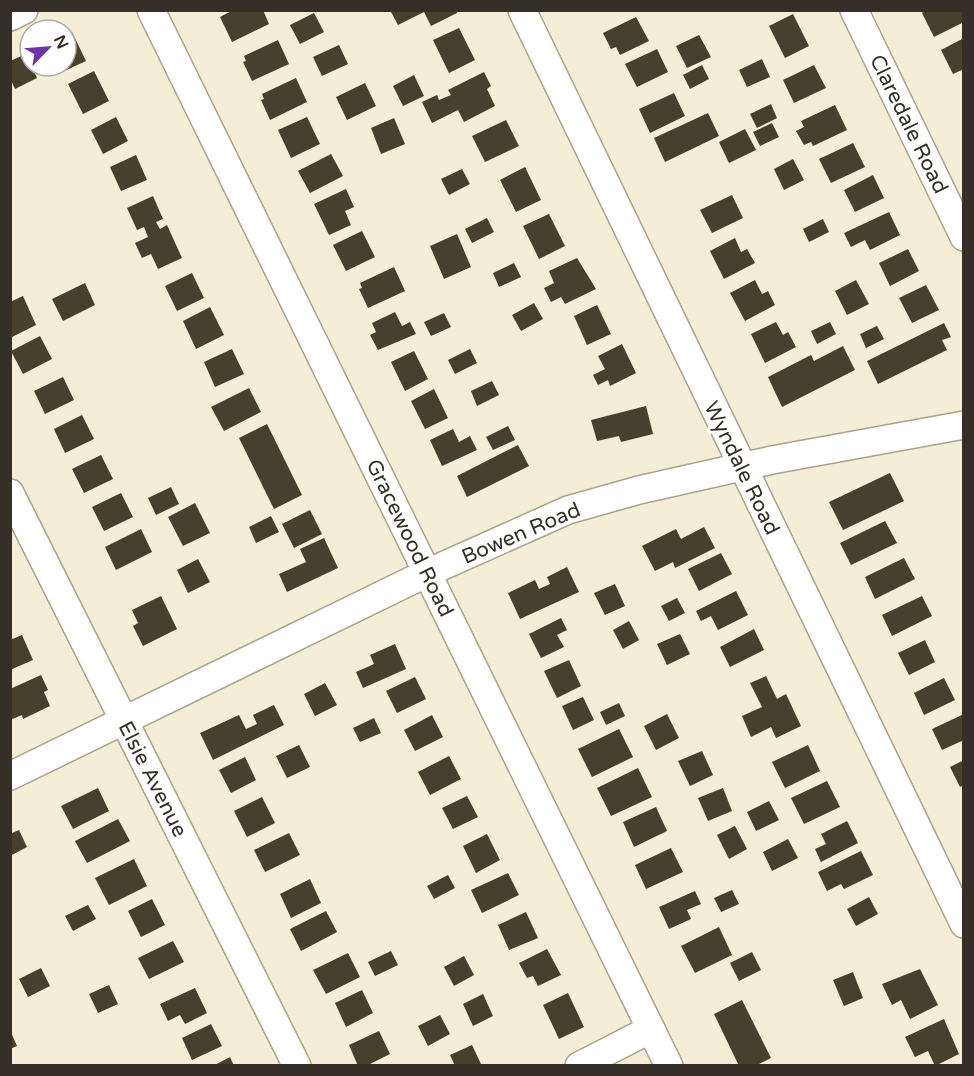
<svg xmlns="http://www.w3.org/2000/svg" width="974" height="1076" font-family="'Varela Round',sans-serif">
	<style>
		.building { fill: #47402d }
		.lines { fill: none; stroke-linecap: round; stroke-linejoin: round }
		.minor-casing { stroke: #aba28c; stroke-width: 30 }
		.minor { stroke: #fff; stroke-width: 27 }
		.labels { text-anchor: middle; stroke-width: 6; stroke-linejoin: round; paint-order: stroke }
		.street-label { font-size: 21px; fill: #343027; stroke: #fff }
	</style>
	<rect width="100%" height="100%" fill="#f6edd6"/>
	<g class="building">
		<polygon points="233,10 263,10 269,24 232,42 220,17"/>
		<polygon points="390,10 456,10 457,13 431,26 424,12 398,25"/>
		<polygon points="927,10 964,10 964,22 934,37 922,13"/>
		<polygon points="314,13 324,32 300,44 290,25"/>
		<polygon points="793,14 809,46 785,58 769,26"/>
		<polygon points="636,17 649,41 620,55 616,47 611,49 603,33"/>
		<polygon points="459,28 475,60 449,73 433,40"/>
		<polygon points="72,32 86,61 60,73 57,66 66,66 66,34"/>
		<polygon points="699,35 711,57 687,68 676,46"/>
		<polygon points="964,38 964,69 953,74 941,50"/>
		<polygon points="278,40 289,64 252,81 243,62 246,61 244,56"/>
		<polygon points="339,45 348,64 322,76 313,57"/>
		<polygon points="657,49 668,72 637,87 625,64"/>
		<polygon points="26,54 37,78 15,89 10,78 10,61"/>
		<polygon points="762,59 770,77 747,87 739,70"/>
		<polygon points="702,65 709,79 690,89 683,75"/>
		<polygon points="814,65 826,88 794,103 783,80"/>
		<polygon points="94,71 109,101 83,114 68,84"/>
		<polygon points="484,72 491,86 487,89 495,106 464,122 458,110 432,123 422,102 437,95 439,100 451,95 448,90"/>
		<polygon points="414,75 424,96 403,106 393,86"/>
		<polygon points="296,78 307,102 270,120 261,100 264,99 262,94"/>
		<polygon points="365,83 376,106 347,120 336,97"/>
		<polygon points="674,93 685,116 650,133 639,109"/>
		<polygon points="771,104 777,118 757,128 750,114"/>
		<polygon points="835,105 847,130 813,146 811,142 804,145 796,131 804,127 801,121"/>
		<polygon points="708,113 719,136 665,162 654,138"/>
		<polygon points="116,117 128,141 103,154 91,130"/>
		<polygon points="307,117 320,144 291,158 278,130"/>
		<polygon points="394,118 405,144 381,154 371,128"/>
		<polygon points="506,120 519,146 485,162 472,136"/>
		<polygon points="772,123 779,137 760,146 753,132"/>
		<polygon points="745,129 756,150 729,163 719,142"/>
		<polygon points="853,143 865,167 831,183 819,159"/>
		<polygon points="331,154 343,176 310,193 298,171"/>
		<polygon points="136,155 147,180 121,191 110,167"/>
		<polygon points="793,159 804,180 784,190 774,169"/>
		<polygon points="525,167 541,200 516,212 500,180"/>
		<polygon points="462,169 470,184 449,195 441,179"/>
		<polygon points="873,175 884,198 855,212 844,190"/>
		<polygon points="346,189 354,207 345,211 351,225 329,235 314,204"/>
		<polygon points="732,195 743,218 712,233 700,210"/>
		<polygon points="153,196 163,219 156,222 160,229 167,225 182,258 158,269 151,254 142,258 135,243 148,237 144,227 137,230 127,208"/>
		<polygon points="889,212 900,235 870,250 865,240 851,247 844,233"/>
		<polygon points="549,214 565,246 539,259 523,226"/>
		<polygon points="487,218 494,232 472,243 465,229"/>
		<polygon points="823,219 829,232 809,242 803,229"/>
		<polygon points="362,231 375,257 346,271 333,245"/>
		<polygon points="457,234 471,267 444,279 430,246"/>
		<polygon points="735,238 741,252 747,249 755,263 724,279 710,251"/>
		<polygon points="908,249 919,271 890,286 879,263"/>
		<polygon points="577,258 596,289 565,304 561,297 551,302 544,288 554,283 549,271"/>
		<polygon points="514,263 521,277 499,287 493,273"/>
		<polygon points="394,267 405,291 368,308 359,289 362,288 360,283"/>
		<polygon points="192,273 204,298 177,311 165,286"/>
		<polygon points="755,280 762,294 768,291 775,305 745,321 730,293"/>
		<polygon points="856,280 869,304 847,315 835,291"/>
		<polygon points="85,283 95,305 63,321 52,299"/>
		<polygon points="926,285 939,310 912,323 899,298"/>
		<polygon points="23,296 36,325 10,338 10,302"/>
		<polygon points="534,303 543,319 521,331 512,315"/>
		<polygon points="597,305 611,334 587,345 574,316"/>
		<polygon points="210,307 224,335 196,349 183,321"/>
		<polygon points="395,312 402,326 410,322 416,334 378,350 370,335 376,332 372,323"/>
		<polygon points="444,313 451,327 431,336 424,322"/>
		<polygon points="776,322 783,335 788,332 796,347 765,363 751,334"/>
		<polygon points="830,322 836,334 817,344 811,331"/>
		<polygon points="944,323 951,337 942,340 947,350 878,384 867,361"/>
		<polygon points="877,326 884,339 866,348 860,334"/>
		<polygon points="40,336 52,359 23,374 11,351"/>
		<polygon points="622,344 636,373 610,386 608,380 598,385 593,375 605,369 598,356"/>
		<polygon points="843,346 855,370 782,407 768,377 811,355 814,361"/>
		<polygon points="232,349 244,374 215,387 204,362"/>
		<polygon points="470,349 477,363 455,374 448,360"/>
		<polygon points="414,351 428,379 405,391 391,362"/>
		<polygon points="63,377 74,400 45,414 34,391"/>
		<polygon points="492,381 499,395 477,406 471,391"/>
		<polygon points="249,388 261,412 224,431 211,407"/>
		<polygon points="434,389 448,418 425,429 411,401"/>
		<polygon points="646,406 653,434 621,442 619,436 597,441 591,420"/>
		<polygon points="82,415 94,439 65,453 54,429"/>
		<polygon points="267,424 302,495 274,509 239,438"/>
		<polygon points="508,426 515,440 493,450 486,437"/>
		<polygon points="453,429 459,442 470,436 477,450 442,466 430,440"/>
		<polygon points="518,445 529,466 467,497 457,476"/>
		<polygon points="101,455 113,479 84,493 72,469"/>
		<polygon points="890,473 904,501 843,530 829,502"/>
		<polygon points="171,487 179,504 156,515 148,498"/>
		<polygon points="121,493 133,517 104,531 92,507"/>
		<polygon points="195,503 210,533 183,546 168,517"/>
		<polygon points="310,510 322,534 294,548 282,524"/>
		<polygon points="271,516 279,532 256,543 249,527"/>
		<polygon points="885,521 897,543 851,565 840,543"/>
		<polygon points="704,527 715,548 675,568 673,562 655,571 642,546 676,529 681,539"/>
		<polygon points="141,529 152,552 116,570 105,547"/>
		<polygon points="324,538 338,568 287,592 279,574 306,562 300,549"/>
		<polygon points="721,553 732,574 699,591 688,569"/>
		<polygon points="904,558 915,579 875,599 865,577"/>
		<polygon points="198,559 210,582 188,593 177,570"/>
		<polygon points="567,567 579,592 520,619 508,593 535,580 539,589 550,584 547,577"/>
		<polygon points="615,584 625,606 605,615 594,593"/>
		<polygon points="736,591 748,615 718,630 711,616 701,621 696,611"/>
		<polygon points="161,596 177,629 143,646 133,626 138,623 132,610"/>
		<polygon points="922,596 932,616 892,636 882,615"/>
		<polygon points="677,598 685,613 669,621 661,606"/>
		<polygon points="561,618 567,630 557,635 564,647 541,658 529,634"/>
		<polygon points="629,621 639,640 623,649 613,630"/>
		<polygon points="754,629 764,650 730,667 720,647"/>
		<polygon points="680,634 690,654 667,665 657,644"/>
		<polygon points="22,635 33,660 10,670 10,640"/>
		<polygon points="925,640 935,662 909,675 898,653"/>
		<polygon points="395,644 406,669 363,688 356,672 374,664 370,655"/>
		<polygon points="569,660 581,686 557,698 544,671"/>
		<polygon points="41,675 48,690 44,692 50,706 23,719 22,715 10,720 10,689"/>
		<polygon points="766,676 777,699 786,694 801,726 776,738 771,727 751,737 742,716 762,707 750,683"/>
		<polygon points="415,677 426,699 397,713 386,691"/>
		<polygon points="944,678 955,700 924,715 914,693"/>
		<polygon points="325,683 337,705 315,716 304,694"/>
		<polygon points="583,697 594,720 573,730 562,706"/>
		<polygon points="619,703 625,716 606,725 600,712"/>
		<polygon points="274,705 284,725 213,760 200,733 239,715 246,729 257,724 253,715"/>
		<polygon points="667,714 679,738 656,750 644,726"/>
		<polygon points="964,714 964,740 942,750 932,729"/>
		<polygon points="432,715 443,737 415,751 404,730"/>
		<polygon points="374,718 381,733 360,742 353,728"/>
		<polygon points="619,729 633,757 592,777 578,749"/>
		<polygon points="299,745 310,767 287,778 276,756"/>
		<polygon points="808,745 820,771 785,788 772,762"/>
		<polygon points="702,751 713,775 690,786 678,761"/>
		<polygon points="449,756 461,779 430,795 418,772"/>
		<polygon points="245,757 256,780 231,793 219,770"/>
		<polygon points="964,760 964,785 960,787 950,767"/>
		<polygon points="638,768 652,797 611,816 597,788"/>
		<polygon points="827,781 840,807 804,824 791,798"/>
		<polygon points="98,788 109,811 73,829 61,806"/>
		<polygon points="723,788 732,811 708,821 698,798"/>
		<polygon points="467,796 478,817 453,829 442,808"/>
		<polygon points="262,797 275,823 247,837 234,811"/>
		<polygon points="769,801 779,820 756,831 747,812"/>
		<polygon points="656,807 667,831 634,847 623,822"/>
		<polygon points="118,819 130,841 87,863 75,841"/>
		<polygon points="847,821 858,843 821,862 815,849 826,844 821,834"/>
		<polygon points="735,826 747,849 729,859 717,835"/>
		<polygon points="19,830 27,847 10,856 10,834"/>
		<polygon points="289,833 300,855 265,872 254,850"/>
		<polygon points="487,834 500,860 476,873 463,846"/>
		<polygon points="788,839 798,858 772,871 763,852"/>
		<polygon points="671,848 683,872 646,889 635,865"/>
		<polygon points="861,851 873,875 844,889 841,884 827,891 818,872"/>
		<polygon points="134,859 147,886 109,905 95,878"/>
		<polygon points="508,873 519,895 482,913 471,890"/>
		<polygon points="448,875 455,888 434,899 427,886"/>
		<polygon points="310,879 321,903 291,918 280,894"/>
		<polygon points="732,890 739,904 721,912 714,898"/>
		<polygon points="695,891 701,904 687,910 691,919 669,929 659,907"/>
		<polygon points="869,897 878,914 856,926 847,909"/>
		<polygon points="152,899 165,925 141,937 128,911"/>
		<polygon points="88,905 96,919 73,931 65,916"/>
		<polygon points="326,911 337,932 301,951 290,929"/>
		<polygon points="526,912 538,938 509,950 498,925"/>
		<polygon points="719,927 732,955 695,973 681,946"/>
		<polygon points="173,941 184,962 149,979 138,958"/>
		<polygon points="547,949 561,975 538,986 533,976 527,978 519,963"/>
		<polygon points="391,951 398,965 375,976 368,962"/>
		<polygon points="752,952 761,970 739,981 730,963"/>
		<polygon points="348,953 360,977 326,994 313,970"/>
		<polygon points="464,956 474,975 454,986 444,967"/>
		<polygon points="41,968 50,986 28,997 19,979"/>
		<polygon points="920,969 938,1005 910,1019 901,1000 892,1005 882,984"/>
		<polygon points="853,972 863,998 844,1006 833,980"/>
		<polygon points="109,985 118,1004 98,1013 89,994"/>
		<polygon points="195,988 207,1013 185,1024 180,1015 168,1021 160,1004"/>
		<polygon points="362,990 373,1013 346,1027 335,1003"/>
		<polygon points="568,993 584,1027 559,1039 543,1005"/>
		<polygon points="483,994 493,1016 473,1026 463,1004"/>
		<polygon points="742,1000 771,1058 755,1066 739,1066 714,1014"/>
		<polygon points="440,1015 450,1034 428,1046 418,1026"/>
		<polygon points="944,1019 959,1054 935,1066 928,1051 915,1057 905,1037"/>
		<polygon points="211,1024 222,1046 192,1060 182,1038"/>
		<polygon points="10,1030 17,1046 10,1049"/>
		<polygon points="379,1031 390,1054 366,1066 358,1066 349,1045"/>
		<polygon points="472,1045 481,1064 455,1066 450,1055"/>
		<polygon points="230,1057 234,1066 213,1066"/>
	</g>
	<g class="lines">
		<g class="minor-casing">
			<g id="minor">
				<polyline points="151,10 669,1066"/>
				<polyline points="522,10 964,924"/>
				<polyline points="854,10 964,237"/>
				<polyline points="10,17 24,10"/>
				<polyline points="10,493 297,1066"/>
				<polyline points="10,776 427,573 568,510 639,490 772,460 964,425"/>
				<polyline points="579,1066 651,1029"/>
			</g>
		</g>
		<use href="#minor" class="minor"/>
	</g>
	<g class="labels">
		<g class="street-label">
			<text transform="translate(909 124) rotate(64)" y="7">Claredale Road</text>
			<text transform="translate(742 468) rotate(64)" y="7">Wyndale Road</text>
			<text transform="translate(521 533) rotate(-23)" y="7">Bowen Road</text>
			<text transform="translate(410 538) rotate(64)" y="7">Gracewood Road</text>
			<text transform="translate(153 779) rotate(63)" y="7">Elsie Avenue</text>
		</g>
	</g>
	<rect width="974" height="1076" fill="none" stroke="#343027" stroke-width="24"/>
	<g transform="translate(48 48) rotate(65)"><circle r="28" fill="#ffffff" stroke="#aeaca9" stroke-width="1.5"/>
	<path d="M0-4.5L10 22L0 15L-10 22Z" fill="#7033a9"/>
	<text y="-9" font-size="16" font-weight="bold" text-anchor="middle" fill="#343027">N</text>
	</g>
</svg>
